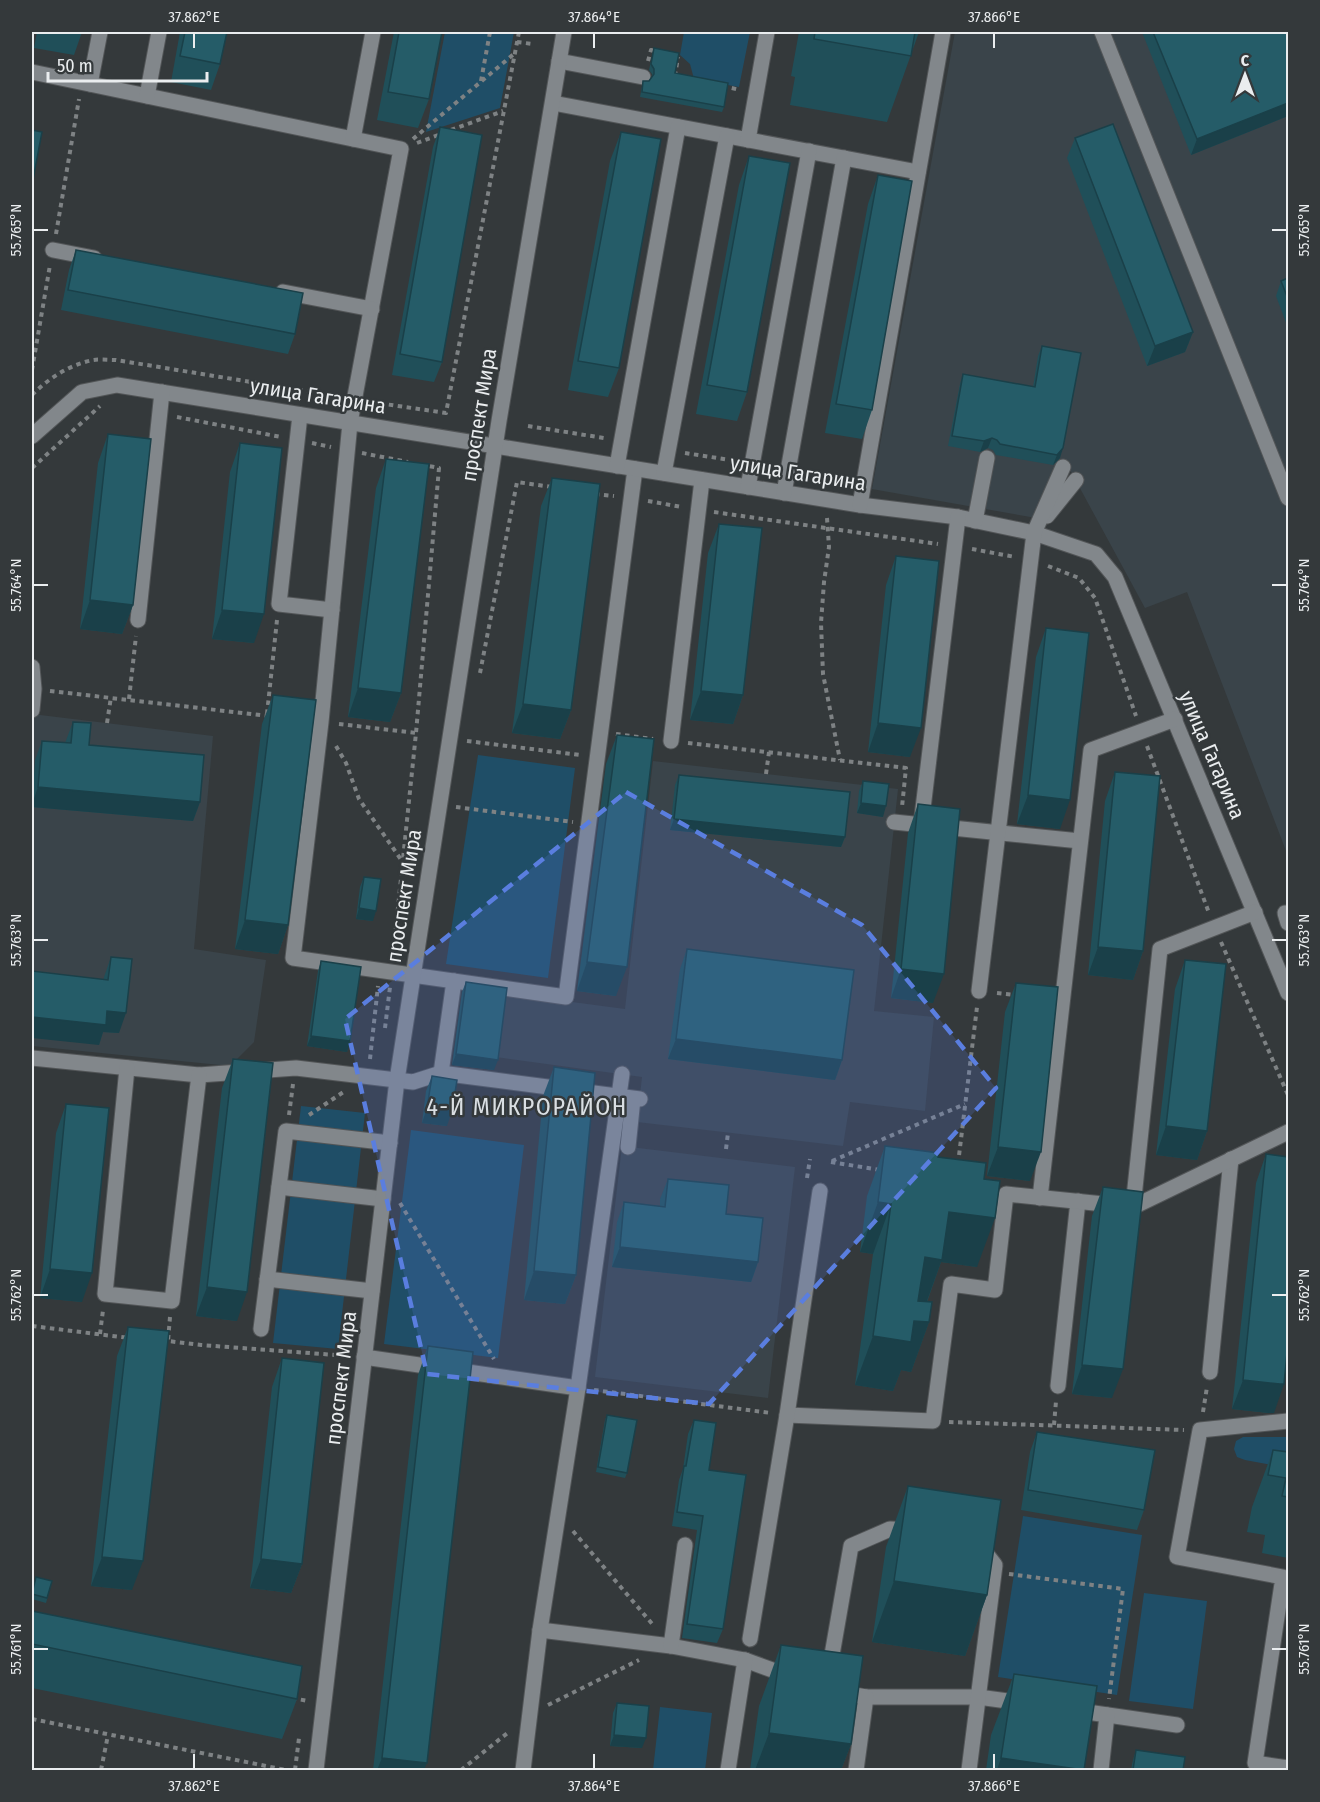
<svg xmlns="http://www.w3.org/2000/svg" width="1320" height="1802" font-family="'Fira Sans Condensed',sans-serif">
	<style>
		.built { fill: #3a444a }
		.green { fill: #1f4e67 }
		.lines { fill: none; stroke-linecap: round; stroke-linejoin: round }
		.minor-casing { stroke: #525557; stroke-width: 17 }
		.path { stroke: #7e8284; stroke-width: 4; stroke-dasharray: 4.5 4.5; stroke-linecap: butt }
		.minor { stroke: #82878b; stroke-width: 15 }
		.wall { fill: #204f59 }
		.shaded-wall { fill: #1a4049 }
		.building { fill: #255c68; stroke: #1a4049; stroke-width: 1.5 }
		.marked { fill: #5a7edf; fill-opacity: 0.2; stroke: #5a7edf; stroke-width: 4.5; stroke-dasharray: 12 8; stroke-linejoin: round }
		.ticks { fill: none; stroke: #eaedef; stroke-width: 2 }
		.labels { text-anchor: middle; stroke-width: 5; stroke-linejoin: round; paint-order: stroke }
		.street-label { font-size: 21px; fill: #eaedef; stroke: #34393b }
		.quarter-label { font-size: 24px; letter-spacing: 1.5px; fill: #dadfe3; stroke: #34393b }
		.neatline { fill: none; stroke: #eaedef; stroke-width: 2 }
		.ticks-label { font-size: 15px; text-anchor: middle; fill: #eaedef }
	</style>
	<rect width="100%" height="100%" fill="#34393b"/>
	<g class="built">
		<polygon points="955,32 1288,32 1288,856 1187,592 1145,608 1069,468 1042,519 872,489"/>
		<polygon points="32,714 213,736 194,949 266,960 254,1042 230,1066 32,1046"/>
		<polygon points="653,761 898,789 874,1011 934,1017 925,1111 850,1102 843,1146 637,1122 642,1077 496,1057 504,993 625,1009"/>
		<polygon points="622,1146 795,1167 768,1398 595,1377"/>
	</g>
	<g class="green">
		<polygon points="445,32 514,32 500,108 426,132"/>
		<polygon points="684,32 750,32 739,87 694,79 690,64 680,55"/>
		<polygon points="478,755 575,768 548,978 446,964"/>
		<polygon points="301,1106 365,1113 338,1349 273,1343"/>
		<polygon points="411,1130 524,1145 498,1358 384,1344"/>
		<polygon points="1243,1437 1288,1437 1288,1468 1245,1460 1237,1457 1234,1449 1236,1441"/>
		<polygon points="1023,1516 1142,1535 1117,1695 998,1677"/>
		<polygon points="1144,1593 1207,1601 1193,1709 1129,1701"/>
		<polygon points="660,1707 712,1713 705,1770 653,1770"/>
	</g>
	<g class="lines">
		<g class="minor-casing">
			<g id="minor">
				<polyline points="1102,32 1288,498"/>
				<polyline points="559,61 643,77"/>
				<polyline points="32,72 401,149 350,423 321,722 293,958 566,997 635,469"/>
				<polyline points="90,84 100,32"/>
				<polyline points="147,96 159,32"/>
				<polyline points="553,103 918,172"/>
				<polyline points="353,139 373,32"/>
				<polyline points="748,140 767,32"/>
				<polyline points="53,250 94,258"/>
				<polyline points="283,292 372,309"/>
				<polyline points="300,415 279,604 332,610"/>
				<polyline points="32,436 82,392 117,385 860,505 958,517 1034,533 1096,554 1115,577 1288,993"/>
				<polyline points="617,466 678,127"/>
				<polyline points="664,473 727,136"/>
				<polyline points="748,487 809,151"/>
				<polyline points="784,493 844,158"/>
				<polyline points="860,505 943,32"/>
				<polyline points="1047,516 1076,480"/>
				<polyline points="975,521 987,458"/>
				<polyline points="138,620 162,392"/>
				<polyline points="32,667 34,689 32,710"/>
				<polyline points="671,741 702,480"/>
				<polyline points="894,822 1080,841"/>
				<polyline points="921,825 958,517"/>
				<polyline points="1285,913 1288,923"/>
				<polyline points="979,991 1034,533 1063,467"/>
				<polyline points="32,1058 199,1075 296,1068 413,1082 441,1073 640,1099"/>
				<polyline points="127,1068 105,1294 172,1301 199,1075"/>
				<polyline points="441,1073 454,981"/>
				<polyline points="628,1147 633,1099"/>
				<polyline points="279,1187 383,1199"/>
				<polyline points="1040,1198 1091,750 1175,719"/>
				<polyline points="1133,1207 1160,949 1255,912"/>
				<polyline points="267,1279 372,1291"/>
				<polyline points="261,1329 286,1131 390,1143"/>
				<polyline points="364,1357 578,1388"/>
				<polyline points="1210,1372 1231,1159"/>
				<polyline points="1058,1386 1078,1201"/>
				<polyline points="787,1415 933,1421 951,1284 995,1290 1006,1194 1133,1207 1288,1132"/>
				<polyline points="1288,1421 1200,1430 1177,1557 1283,1577 1255,1763 1288,1768"/>
				<polyline points="540,1630 671,1646 745,1660 789,1676"/>
				<polyline points="750,1639 787,1415 820,1191"/>
				<polyline points="671,1646 685,1545"/>
				<polyline points="829,1672 851,1546 890,1529 911,1530"/>
				<polyline points="838,1692 866,1697 978,1697 1023,1703"/>
				<polyline points="1073,1710 1177,1725"/>
				<polyline points="316,1770 397,1080 499,421 564,32"/>
				<polyline points="523,1770 540,1630 578,1388 622,1074"/>
				<polyline points="728,1770 745,1660"/>
				<polyline points="856,1770 866,1697"/>
				<polyline points="969,1770 995,1565 981,1547"/>
				<polyline points="1101,1770 1107,1715"/>
			</g>
		</g>
		<g class="path">
			<polyline points="517,42 533,44"/>
			<polyline points="648,61 651,50 656,51"/>
			<polyline points="675,76 678,57"/>
			<polyline points="481,81 490,32"/>
			<polyline points="723,86 740,90"/>
			<polyline points="451,130 503,111"/>
			<polyline points="413,139 515,53"/>
			<polyline points="417,143 441,134"/>
			<polyline points="56,234 79,99"/>
			<polyline points="32,370 50,265"/>
			<path d="M 32,395 C 49,378 69,365 93,360 C 100,359 109,360 116,360 L 337,396"/>
			<polyline points="371,402 446,413 519,32"/>
			<polyline points="177,417 281,437"/>
			<polyline points="528,426 604,438"/>
			<polyline points="312,443 331,447"/>
			<polyline points="362,453 408,462"/>
			<polyline points="685,453 737,461"/>
			<polyline points="32,468 100,406"/>
			<polyline points="595,494 614,496"/>
			<polyline points="648,501 682,507"/>
			<polyline points="714,512 938,544"/>
			<polyline points="827,518 829,547 824,582 821,623 823,674 840,760"/>
			<polyline points="972,549 1015,557"/>
			<polyline points="1048,566 1079,578 1095,598 1136,716"/>
			<polyline points="480,673 517,482 552,487"/>
			<polyline points="50,691 269,716"/>
			<polyline points="129,699 136,636"/>
			<polyline points="267,714 277,620"/>
			<polyline points="107,723 111,697"/>
			<polyline points="339,724 416,733"/>
			<polyline points="616,734 653,739"/>
			<polyline points="467,741 580,755"/>
			<polyline points="688,743 906,768 902,807"/>
			<polyline points="336,746 346,763 359,799 402,861"/>
			<polyline points="1147,746 1209,913"/>
			<polyline points="766,774 769,752"/>
			<polyline points="456,807 573,822"/>
			<polyline points="1221,942 1288,1095"/>
			<polyline points="393,956 416,733 439,468 424,465"/>
			<polyline points="997,993 1016,995"/>
			<polyline points="385,1028 390,987"/>
			<polyline points="370,1059 378,986"/>
			<polyline points="289,1115 293,1084"/>
			<polyline points="309,1115 345,1091"/>
			<polyline points="726,1149 728,1133"/>
			<polyline points="832,1161 965,1104"/>
			<polyline points="831,1162 880,1170"/>
			<polyline points="958,1164 977,1007"/>
			<polyline points="807,1178 810,1159"/>
			<polyline points="400,1203 494,1359"/>
			<polyline points="170,1317 168,1341 201,1345 349,1356"/>
			<polyline points="32,1326 129,1338"/>
			<polyline points="100,1334 103,1310"/>
			<polyline points="594,1390 771,1413"/>
			<polyline points="1203,1412 1207,1387"/>
			<polyline points="949,1422 1184,1430"/>
			<polyline points="1054,1425 1056,1401"/>
			<polyline points="573,1531 654,1626"/>
			<polyline points="1009,1574 1123,1589 1109,1699"/>
			<polyline points="292,1698 308,1701"/>
			<polyline points="548,1705 639,1660"/>
			<polyline points="32,1719 286,1770"/>
			<polyline points="101,1770 108,1735"/>
			<polyline points="295,1770 299,1738"/>
			<polyline points="461,1770 510,1731"/>
		</g>
		<use href="#minor" class="minor"/>
	</g>
	<g class="wall">
		<polygon points="37,32 82,32 74,55 34,48"/>
		<polygon points="180,32 227,32 220,64 211,90 171,82"/>
		<polygon points="394,32 442,32 429,99 418,128 377,120"/>
		<polygon points="799,32 919,32 887,122 790,105 795,77 791,76"/>
		<polygon points="1142,32 1288,32 1288,116 1191,155"/>
		<polygon points="654,48 675,73 724,107 722,112 640,97 643,81 649,81 652,76 652,74 649,70"/>
		<polygon points="440,127 442,362 434,382 392,375 433,147"/>
		<polygon points="621,132 619,368 608,397 568,390 610,161"/>
		<polygon points="1075,138 1193,332 1185,352 1147,366 1067,158"/>
		<polygon points="749,156 747,392 737,421 696,414 739,185"/>
		<polygon points="878,175 872,410 862,439 825,433 868,204"/>
		<polygon points="76,250 295,334 288,354 61,310 69,270"/>
		<polygon points="1288,278 1288,328 1276,296 1281,281"/>
		<polygon points="1042,346 1060,458 1053,465 996,455 993,450 988,448 980,452 948,446 960,384 963,374 1033,387 1038,356"/>
		<polygon points="108,434 133,605 122,634 80,629 98,463"/>
		<polygon points="240,443 254,643 212,639 230,472"/>
		<polygon points="386,459 401,693 390,722 348,717 376,488"/>
		<polygon points="552,478 571,710 560,739 512,733 541,506"/>
		<polygon points="719,524 743,695 733,724 690,720 708,553"/>
		<polygon points="896,556 910,757 868,752 886,585"/>
		<polygon points="1046,628 1060,829 1017,824 1036,657"/>
		<polygon points="273,695 288,925 278,954 235,949 262,724"/>
		<polygon points="73,722 89,745 200,802 193,821 32,807 35,760 42,741 65,743"/>
		<polygon points="617,735 616,996 577,991 606,764"/>
		<polygon points="1115,772 1143,951 1133,980 1088,975 1105,801"/>
		<polygon points="679,775 845,837 841,847 670,830 675,785"/>
		<polygon points="863,781 883,817 857,813 859,791"/>
		<polygon points="918,804 933,1003 891,998 908,833"/>
		<polygon points="364,877 373,921 356,919 360,887"/>
		<polygon points="687,949 842,1060 835,1080 668,1059 680,969"/>
		<polygon points="111,957 119,1033 103,1032 99,1045 104,977"/>
		<polygon points="1185,960 1207,1131 1197,1160 1156,1155 1175,989"/>
		<polygon points="321,961 350,1041 347,1052 307,1046 318,971"/>
		<polygon points="466,982 494,1070 452,1065 462,992"/>
		<polygon points="1016,983 1030,1181 987,1176 1005,1012"/>
		<polygon points="233,1059 237,1321 196,1316 222,1088"/>
		<polygon points="554,1067 576,1275 565,1304 524,1300 543,1096"/>
		<polygon points="432,1076 447,1126 422,1123 426,1091"/>
		<polygon points="66,1104 82,1302 40,1298 56,1133"/>
		<polygon points="885,1146 938,1157 984,1179 977,1267 941,1262 927,1302 929,1322 911,1372 901,1370 893,1391 855,1385 873,1254 860,1252 867,1196"/>
		<polygon points="1266,1154 1274,1413 1269,1413 1232,1409 1256,1183"/>
		<polygon points="668,1179 758,1262 751,1282 612,1267 617,1222 624,1202 660,1206 660,1199"/>
		<polygon points="1103,1187 1112,1398 1072,1394 1092,1216"/>
		<polygon points="128,1327 132,1590 91,1586 117,1356"/>
		<polygon points="428,1346 424,1770 373,1770 418,1375"/>
		<polygon points="282,1358 302,1564 291,1593 250,1588 272,1387"/>
		<polygon points="607,1415 627,1473 625,1478 596,1472 605,1420"/>
		<polygon points="694,1420 709,1470 723,1629 717,1643 682,1638 697,1530 672,1526 679,1480 683,1469 688,1434"/>
		<polygon points="1037,1432 1144,1510 1137,1530 1021,1510 1030,1452"/>
		<polygon points="1273,1450 1288,1452 1288,1558 1262,1553 1265,1535 1247,1532 1252,1507"/>
		<polygon points="908,1486 987,1595 965,1656 872,1642 886,1547"/>
		<polygon points="52,1581 46,1603 32,1599 32,1593"/>
		<polygon points="32,1611 297,1699 282,1739 32,1688"/>
		<polygon points="781,1645 851,1744 841,1770 750,1770 759,1706"/>
		<polygon points="1014,1674 1084,1770 986,1770 991,1735"/>
		<polygon points="617,1703 642,1748 610,1746 613,1713"/>
		<polygon points="1136,1750 1183,1770 1131,1770 1133,1760"/>
	</g>
	<g class="shaded-wall">
		<polygon points="1288,103 1288,116 1191,155 1197,139"/>
		<polygon points="1193,332 1185,352 1147,366 1155,346"/>
		<polygon points="992,438 988,448 980,452 984,441"/>
		<polygon points="1063,448 1060,458 1053,465 1057,455"/>
		<polygon points="90,600 133,605 122,634 80,629"/>
		<polygon points="222,610 264,614 254,643 212,639"/>
		<polygon points="358,688 401,693 390,722 348,717"/>
		<polygon points="701,691 743,695 733,724 690,720"/>
		<polygon points="523,704 571,710 560,739 512,733"/>
		<polygon points="878,723 921,728 910,757 868,752"/>
		<polygon points="38,787 200,802 193,821 32,807 32,804"/>
		<polygon points="1028,795 1070,800 1060,829 1017,824"/>
		<polygon points="861,803 886,806 883,817 857,813"/>
		<polygon points="674,819 845,837 841,847 670,830"/>
		<polygon points="359,908 376,911 373,921 356,919"/>
		<polygon points="245,920 288,925 278,954 235,949"/>
		<polygon points="1098,947 1143,951 1133,980 1088,975"/>
		<polygon points="587,962 627,967 616,996 577,991"/>
		<polygon points="901,969 944,974 933,1003 891,998"/>
		<polygon points="107,1011 126,1013 119,1033 103,1032 99,1045 32,1038 32,1017"/>
		<polygon points="311,1036 350,1041 347,1052 307,1046"/>
		<polygon points="676,1039 842,1060 835,1080 668,1059"/>
		<polygon points="456,1054 498,1060 494,1070 452,1065"/>
		<polygon points="427,1108 452,1111 447,1126 422,1123"/>
		<polygon points="1166,1126 1207,1131 1197,1160 1156,1155"/>
		<polygon points="998,1147 1041,1152 1030,1181 987,1176"/>
		<polygon points="878,1202 891,1204 873,1254 860,1252"/>
		<polygon points="949,1212 995,1218 977,1267 941,1262 924,1309 907,1307 925,1257"/>
		<polygon points="620,1247 758,1262 751,1282 612,1267"/>
		<polygon points="50,1269 92,1273 82,1302 40,1298"/>
		<polygon points="534,1271 576,1275 565,1304 524,1300"/>
		<polygon points="207,1287 247,1292 237,1321 196,1316"/>
		<polygon points="914,1321 929,1322 911,1372 901,1370 893,1391 855,1385 873,1336"/>
		<polygon points="1082,1365 1123,1369 1112,1398 1072,1394"/>
		<polygon points="1243,1380 1284,1384 1274,1413 1269,1413 1232,1409"/>
		<polygon points="102,1557 143,1561 132,1590 91,1586"/>
		<polygon points="261,1559 302,1564 291,1593 250,1588"/>
		<polygon points="894,1581 987,1595 965,1656 872,1642"/>
		<polygon points="769,1733 851,1744 841,1770 755,1770"/>
		<polygon points="614,1735 646,1738 642,1748 610,1746"/>
		<polygon points="382,1758 427,1763 424,1770 377,1770"/>
		<polygon points="1001,1758 1084,1770 997,1770"/>
	</g>
	<g class="building">
		<polygon points="185,32 227,32 220,64 180,56"/>
		<polygon points="399,32 442,32 429,99 388,92"/>
		<polygon points="815,32 915,32 911,56 814,39"/>
		<polygon points="1153,32 1288,32 1288,103 1197,139"/>
		<polygon points="654,48 679,53 675,73 728,83 724,107 642,92 643,81 649,81 654,74 654,69 651,64"/>
		<polygon points="1113,124 1193,332 1155,346 1075,138"/>
		<polygon points="440,127 482,135 442,362 400,354"/>
		<polygon points="32,130 42,132 32,185"/>
		<polygon points="621,132 661,139 619,368 578,361"/>
		<polygon points="749,156 790,163 747,392 707,385"/>
		<polygon points="878,175 912,181 872,410 836,404"/>
		<polygon points="76,250 303,293 295,334 68,290"/>
		<polygon points="1288,278 1288,299 1281,281"/>
		<polygon points="1042,346 1081,353 1063,448 1057,455 1000,444 997,440 992,438 984,441 952,436 963,374 1035,387"/>
		<polygon points="108,434 151,439 133,605 90,600"/>
		<polygon points="240,443 282,448 264,614 222,610"/>
		<polygon points="386,459 429,464 401,693 358,688"/>
		<polygon points="552,478 600,484 571,710 523,704"/>
		<polygon points="719,524 762,528 743,695 701,691"/>
		<polygon points="896,556 939,561 921,728 878,723"/>
		<polygon points="1046,628 1089,633 1070,800 1028,795"/>
		<polygon points="273,695 316,700 288,925 245,920"/>
		<polygon points="73,722 91,723 89,745 204,755 200,802 38,787 42,741 71,743"/>
		<polygon points="617,735 654,739 627,967 587,962"/>
		<polygon points="1115,772 1160,776 1143,951 1098,947"/>
		<polygon points="679,775 850,792 845,837 674,819"/>
		<polygon points="863,781 889,784 886,806 861,803"/>
		<polygon points="918,804 960,809 944,974 901,969"/>
		<polygon points="364,877 381,879 376,911 359,908"/>
		<polygon points="687,949 854,970 842,1060 676,1039"/>
		<polygon points="111,957 132,959 126,1013 107,1011 106,1025 32,1017 32,971 108,980"/>
		<polygon points="1185,960 1226,964 1207,1131 1166,1126"/>
		<polygon points="321,961 361,967 350,1041 311,1036"/>
		<polygon points="466,982 507,988 498,1060 456,1054"/>
		<polygon points="1016,983 1058,987 1041,1152 998,1147"/>
		<polygon points="233,1059 273,1063 247,1292 207,1287"/>
		<polygon points="554,1067 595,1073 576,1275 534,1271"/>
		<polygon points="432,1076 457,1080 452,1111 427,1108"/>
		<polygon points="66,1104 109,1108 92,1273 50,1269"/>
		<polygon points="885,1146 939,1153 938,1157 986,1163 984,1179 1000,1181 995,1218 949,1212 942,1260 925,1257 918,1301 932,1302 929,1322 914,1321 911,1342 873,1336 891,1204 878,1202"/>
		<polygon points="1266,1154 1288,1157 1288,1342 1284,1384 1280,1384 1243,1380"/>
		<polygon points="668,1179 729,1185 726,1214 763,1218 758,1262 620,1247 624,1202 665,1207"/>
		<polygon points="1103,1187 1143,1192 1123,1369 1082,1365"/>
		<polygon points="128,1327 169,1331 143,1561 102,1557"/>
		<polygon points="428,1346 473,1352 427,1763 382,1758"/>
		<polygon points="282,1358 324,1363 302,1564 261,1559"/>
		<polygon points="607,1415 637,1420 627,1473 598,1467"/>
		<polygon points="694,1420 716,1423 709,1470 746,1475 723,1629 687,1624 703,1516 677,1512 684,1466 686,1466"/>
		<polygon points="1037,1432 1155,1450 1144,1510 1028,1490"/>
		<polygon points="1273,1450 1288,1452 1288,1497 1282,1496 1286,1478 1268,1475"/>
		<polygon points="908,1486 1001,1500 987,1595 894,1581"/>
		<polygon points="36,1577 52,1581 47,1598 32,1594"/>
		<polygon points="32,1611 302,1666 297,1699 32,1644"/>
		<polygon points="781,1645 863,1656 851,1744 769,1733"/>
		<polygon points="1014,1674 1097,1686 1084,1770 1001,1758"/>
		<polygon points="617,1703 649,1706 646,1738 614,1735"/>
		<polygon points="1136,1750 1185,1757 1183,1770 1133,1770"/>
	</g>
	<path class="marked" d="M 626,792 L 862,925 L 996,1088 L 709,1404 L 427,1374 L 345,1019 Z"/>
	<path class="ticks" d="M 194,33 L 194,48M 594,33 L 594,48M 994,33 L 994,48M 33,230 L 48,230M 1272,230 L 1287,230M 33,585 L 48,585M 1272,585 L 1287,585M 33,940 L 48,940M 1272,940 L 1287,940M 33,1295 L 48,1295M 1272,1295 L 1287,1295M 33,1649 L 48,1649M 1272,1649 L 1287,1649M 194,1754 L 194,1769M 594,1754 L 594,1769M 994,1754 L 994,1769"/>
	<g class="labels">
		<g class="street-label">
			<text transform="translate(318 396) rotate(9)" y="7">улица Гагарина</text>
			<text transform="translate(479 415) rotate(-81)" y="7">проспект Мира</text>
			<text transform="translate(798 473) rotate(9)" y="7">улица Гагарина</text>
			<text transform="translate(1212 755) rotate(67)" y="7">улица Гагарина</text>
			<text transform="translate(404 896) rotate(-81)" y="7">проспект Мира</text>
			<text transform="translate(341 1378) rotate(-83)" y="7">проспект Мира</text>
		</g>
		<g class="quarter-label">
			<text x="527" y="1115">4-Й МИКРОРАЙОН</text>
		</g>
	</g>
	<rect width="1320" height="1802" fill="none" stroke="#34393b" stroke-width="66"/>
	<g transform="translate(1245 75)" stroke="#34393b" stroke-width="4.5" paint-order="stroke">
	<path d="M0-4.5L10 22L0 15L-10 22Z" fill="#eaedef"/>
	<text y="-9" font-size="16" font-weight="bold" text-anchor="middle" fill="#eaedef">С</text>
	</g>
	<path d="M48 72v9h159v-9" fill="none" stroke="#eaedef" stroke-width="3"/>
	<text x="57" y="72" font-size="18" fill="#eaedef" stroke="#34393b" stroke-width="4.5" paint-order="stroke">50 m</text>
	<rect x="33" y="33" width="1254" height="1736" class="neatline"/>
	<g class="ticks-label">
		<text x="194" y="22">37.862°E</text>
		<text x="594" y="22">37.864°E</text>
		<text x="994" y="22">37.866°E</text>
		<text transform="translate(16 230) rotate(-90)" y="5">55.765°N</text>
		<text transform="translate(1304 230) rotate(-90)" y="5">55.765°N</text>
		<text transform="translate(16 585) rotate(-90)" y="5">55.764°N</text>
		<text transform="translate(1304 585) rotate(-90)" y="5">55.764°N</text>
		<text transform="translate(16 940) rotate(-90)" y="5">55.763°N</text>
		<text transform="translate(1304 940) rotate(-90)" y="5">55.763°N</text>
		<text transform="translate(16 1295) rotate(-90)" y="5">55.762°N</text>
		<text transform="translate(1304 1295) rotate(-90)" y="5">55.762°N</text>
		<text transform="translate(16 1649) rotate(-90)" y="5">55.761°N</text>
		<text transform="translate(1304 1649) rotate(-90)" y="5">55.761°N</text>
		<text x="194" y="1791">37.862°E</text>
		<text x="594" y="1791">37.864°E</text>
		<text x="994" y="1791">37.866°E</text>
	</g>
</svg>
